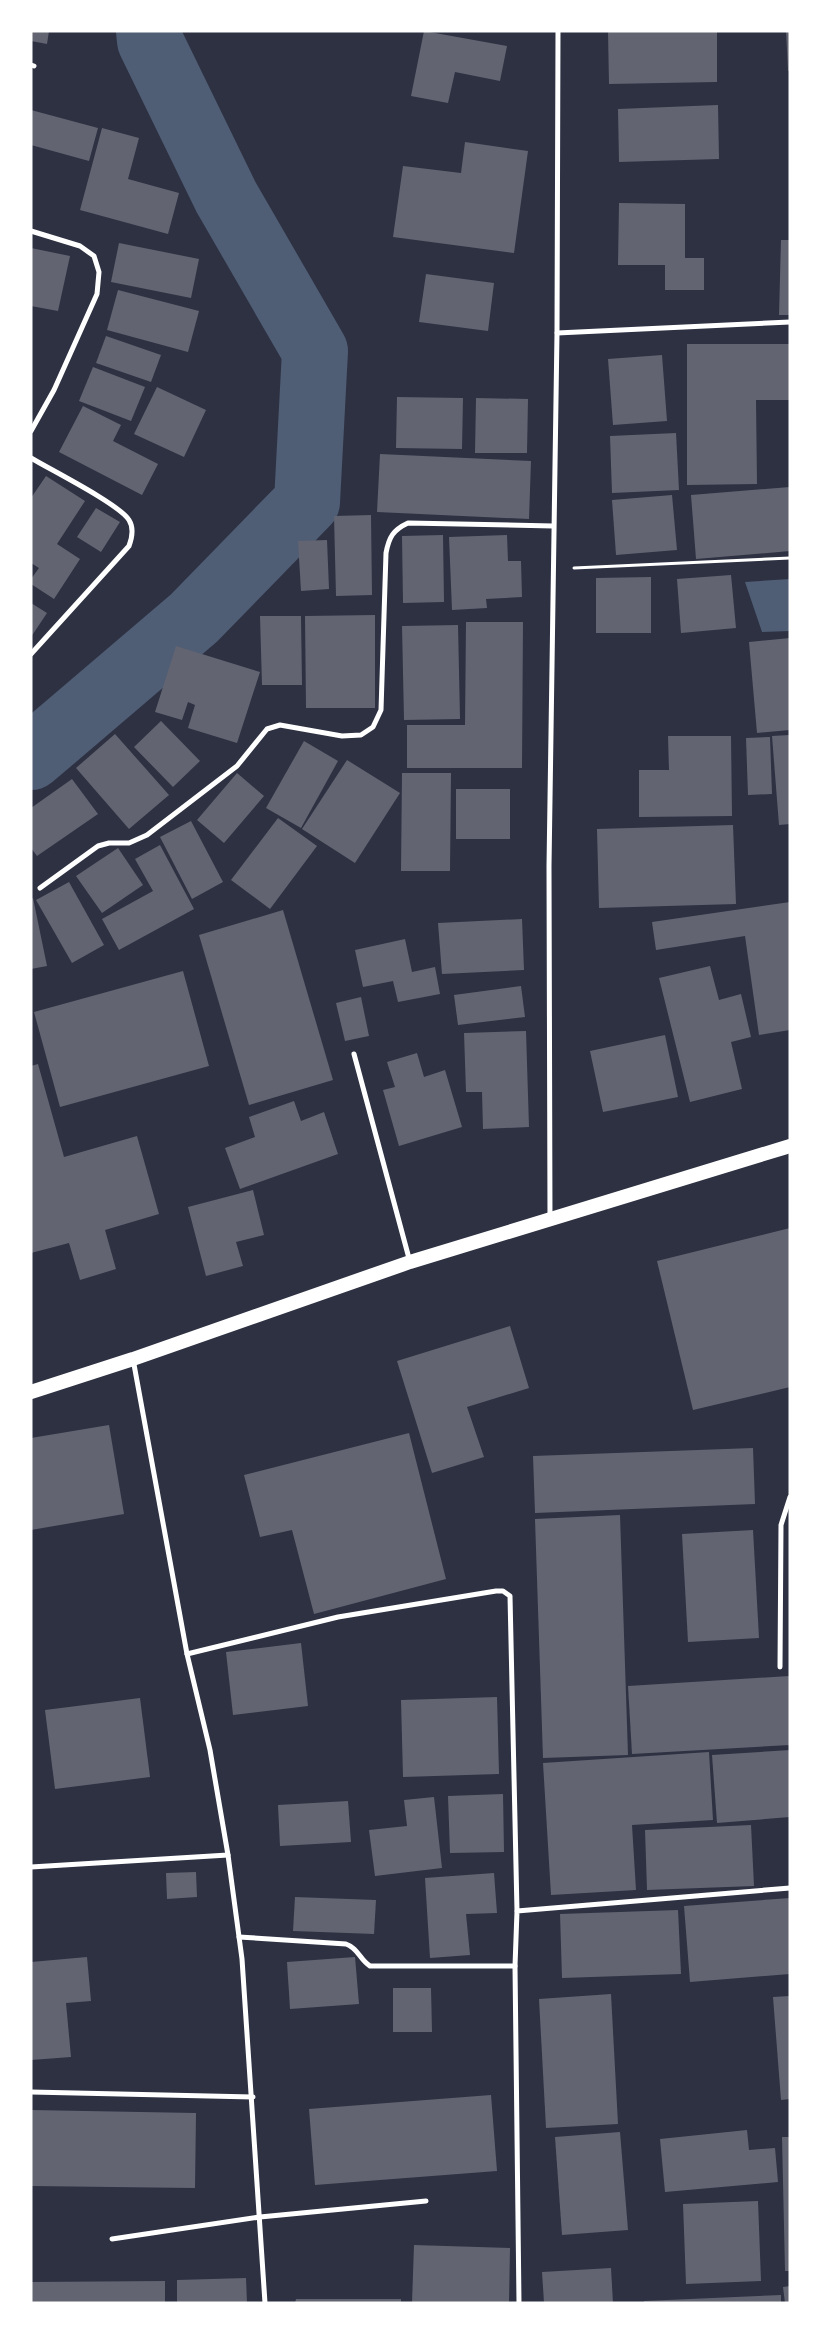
<svg xmlns="http://www.w3.org/2000/svg" width="821" height="2334" font-family="Barlow,sans-serif">
	<style>
		.water { fill: #4f5d75 }
		.lines { fill: none; stroke-linecap: round; stroke-linejoin: round }
		.river { stroke: #4f5d75; stroke-width: 66 }
		.building { fill: #626471 }
		.path { stroke: #fff; stroke-width: 3 }
		.minor { stroke: #fff; stroke-width: 5 }
		.trunk { stroke: #fff; stroke-width: 14 }
	</style>
	<rect width="100%" height="100%" fill="#2d3142"/>
	<polygon class="water" points="790,579 790,631 762,632 745,582"/>
	<g class="lines">
		<polyline class="river" points="31,757 194,618 307,502 315,351 226,197 150,41 149,31"/>
	</g>
	<g class="building">
		<polygon points="31,31 49,31 47,44 31,41"/>
		<polygon points="424,31 507,46 500,81 455,72 448,103 411,96"/>
		<polygon points="608,31 717,32 717,82 609,84"/>
		<polygon points="786,31 790,31 790,71 788,71"/>
		<polygon points="718,105 719,159 619,162 618,109"/>
		<polygon points="31,110 98,128 89,161 31,145"/>
		<polygon points="102,128 139,138 128,179 179,193 168,234 80,210"/>
		<polygon points="465,142 528,151 514,253 393,237 403,166 461,173"/>
		<polygon points="619,203 685,204 685,258 704,258 704,290 665,290 665,265 618,265"/>
		<polygon points="781,240 790,240 790,315 779,315"/>
		<polygon points="119,243 199,259 191,298 111,282"/>
		<polygon points="31,248 70,256 58,311 31,306"/>
		<polygon points="426,274 494,283 488,331 419,322"/>
		<polygon points="118,290 199,311 188,352 107,330"/>
		<polygon points="106,336 161,355 151,382 96,363"/>
		<polygon points="687,344 790,344 790,400 756,400 757,484 687,485"/>
		<polygon points="662,355 667,421 613,425 608,359"/>
		<polygon points="93,367 145,387 131,421 79,401"/>
		<polygon points="157,387 206,410 184,457 134,434"/>
		<polygon points="397,397 463,398 462,449 396,448"/>
		<polygon points="476,398 528,399 527,453 475,453"/>
		<polygon points="83,406 121,425 113,441 158,464 142,495 59,452"/>
		<polygon points="676,433 679,490 612,493 610,436"/>
		<polygon points="380,454 531,461 529,519 377,512"/>
		<polygon points="46,476 85,501 57,544 80,559 54,599 31,584 31,579 39,568 31,563 31,498"/>
		<polygon points="790,487 790,551 696,559 691,495"/>
		<polygon points="672,495 677,550 616,555 612,500"/>
		<polygon points="96,508 120,522 101,552 77,537"/>
		<polygon points="371,515 372,595 336,596 334,516"/>
		<polygon points="443,535 444,602 403,603 402,536"/>
		<polygon points="507,535 508,561 521,561 522,597 486,599 487,608 452,610 449,537"/>
		<polygon points="327,540 329,589 301,591 298,541"/>
		<polygon points="731,575 736,628 681,633 677,579"/>
		<polygon points="651,577 651,633 596,633 596,578"/>
		<polygon points="31,603 47,613 31,637"/>
		<polygon points="375,615 375,708 306,708 305,616"/>
		<polygon points="260,616 301,616 302,685 262,685"/>
		<polygon points="466,622 523,622 522,768 407,768 407,725 465,725"/>
		<polygon points="458,625 460,719 404,720 402,626"/>
		<polygon points="790,638 790,730 757,733 749,642"/>
		<polygon points="176,646 260,672 237,743 188,728 195,705 188,702 182,720 155,712"/>
		<polygon points="161,721 200,761 173,787 134,747"/>
		<polygon points="115,734 169,795 129,829 76,768"/>
		<polygon points="790,735 790,824 779,825 772,736"/>
		<polygon points="668,736 731,736 732,816 639,817 639,770 669,770"/>
		<polygon points="770,737 772,794 748,795 746,738"/>
		<polygon points="304,741 338,761 301,828 266,808"/>
		<polygon points="347,760 400,793 355,863 302,829"/>
		<polygon points="237,773 264,796 224,843 197,820"/>
		<polygon points="402,773 451,773 450,871 401,871"/>
		<polygon points="72,779 98,814 37,856 31,848 31,808"/>
		<rect x="456" y="789" width="54" height="50"/>
		<polygon points="278,818 317,846 270,909 231,880"/>
		<polygon points="191,821 223,882 192,899 160,837"/>
		<polygon points="733,825 736,904 599,908 597,829"/>
		<polygon points="160,845 194,909 119,950 102,919 153,891 135,859"/>
		<polygon points="118,848 143,885 102,913 76,876"/>
		<polygon points="69,882 104,945 72,963 36,900"/>
		<polygon points="33,898 47,966 31,969 31,899"/>
		<polygon points="790,902 790,1030 759,1035 745,936 656,950 652,922"/>
		<polygon points="283,910 333,1080 249,1105 199,935"/>
		<polygon points="522,919 524,970 442,974 438,923"/>
		<polygon points="405,939 412,972 435,967 440,994 398,1002 393,981 363,987 355,950"/>
		<polygon points="710,966 719,1000 741,994 751,1037 731,1042 742,1089 690,1102 659,978"/>
		<polygon points="183,971 209,1066 60,1107 34,1012"/>
		<polygon points="521,986 525,1017 458,1025 454,995"/>
		<polygon points="361,997 369,1036 345,1041 336,1003"/>
		<polygon points="526,1031 529,1127 483,1129 482,1092 466,1092 464,1033"/>
		<polygon points="665,1035 678,1097 603,1112 590,1051"/>
		<polygon points="417,1053 424,1077 445,1070 462,1127 399,1146 383,1090 395,1087 387,1062"/>
		<polygon points="38,1064 64,1157 137,1136 159,1214 105,1230 116,1269 80,1280 69,1243 31,1253 31,1066"/>
		<polygon points="294,1101 301,1121 324,1112 338,1154 240,1189 225,1148 255,1137 249,1117"/>
		<polygon points="253,1190 264,1235 236,1242 243,1266 206,1276 188,1207"/>
		<polygon points="790,1228 790,1387 693,1410 657,1261"/>
		<polygon points="510,1326 529,1388 467,1407 484,1457 432,1473 397,1361"/>
		<polygon points="109,1425 124,1514 31,1530 31,1438"/>
		<polygon points="409,1433 446,1579 314,1614 292,1530 260,1537 244,1475"/>
		<polygon points="753,1448 755,1504 535,1513 533,1456"/>
		<polygon points="620,1515 628,1755 543,1758 535,1519"/>
		<polygon points="753,1530 759,1638 688,1642 682,1534"/>
		<polygon points="301,1643 308,1706 233,1715 226,1652"/>
		<polygon points="789,1676 790,1745 632,1754 628,1686"/>
		<polygon points="497,1697 499,1774 403,1777 401,1700"/>
		<polygon points="140,1698 150,1777 55,1789 45,1710"/>
		<polygon points="790,1750 790,1817 717,1823 712,1755"/>
		<polygon points="709,1752 713,1820 632,1825 636,1890 551,1895 543,1763"/>
		<polygon points="503,1794 504,1852 450,1853 448,1796"/>
		<polygon points="434,1797 442,1868 375,1876 369,1830 407,1826 404,1800"/>
		<polygon points="348,1801 351,1842 280,1846 278,1805"/>
		<polygon points="751,1825 754,1886 647,1890 645,1830"/>
		<polygon points="196,1872 197,1897 167,1899 166,1873"/>
		<polygon points="494,1873 497,1913 466,1914 470,1955 430,1958 425,1878"/>
		<polygon points="295,1897 376,1900 374,1934 293,1931"/>
		<polygon points="790,1898 790,1974 690,1982 684,1906"/>
		<polygon points="678,1910 681,1974 562,1978 560,1914"/>
		<polygon points="87,1957 91,2001 66,2003 71,2057 31,2060 31,1962"/>
		<polygon points="355,1957 359,2004 290,2009 287,1962"/>
		<polygon points="393,1988 431,1988 432,2032 393,2032"/>
		<polygon points="611,1994 618,2124 546,2128 539,1999"/>
		<polygon points="790,1996 790,2099 781,2100 773,1997"/>
		<polygon points="491,2095 497,2171 315,2185 309,2109"/>
		<polygon points="31,2110 196,2113 195,2188 31,2186"/>
		<polygon points="747,2130 749,2150 775,2148 778,2182 665,2192 660,2139"/>
		<polygon points="620,2132 628,2230 562,2235 555,2137"/>
		<polygon points="782,2137 790,2137 790,2271 785,2271"/>
		<polygon points="758,2201 761,2281 686,2284 683,2204"/>
		<polygon points="414,2245 510,2248 509,2303 412,2303"/>
		<polygon points="611,2268 613,2303 544,2303 542,2272"/>
		<polygon points="246,2278 247,2303 177,2303 177,2280"/>
		<polygon points="165,2281 165,2303 31,2303 31,2282"/>
		<polygon points="790,2286 790,2303 785,2303 783,2287"/>
		<polygon points="781,2295 781,2303 644,2303 644,2301"/>
		<polygon points="296,2299 401,2299 401,2303 295,2303"/>
	</g>
	<g class="lines">
		<polyline class="path" points="574,568 790,558"/>
		<g class="minor">
			<polyline points="31,65 34,66"/>
			<polyline points="31,231 80,246 94,256 99,272 97,294 54,390 31,431"/>
			<polyline points="557,333 790,322"/>
			<path d="M 31,458 C 51,470 119,504 129,520 C 134,528 132,538 129,546 L 31,654"/>
			<path d="M 40,888 L 98,846 L 109,843 L 129,843 L 147,835 L 237,766 L 267,729 L 280,725 L 342,736 L 361,735 L 373,727 L 381,710 L 386,553 C 389,537 393,530 408,523 L 553,526"/>
			<polyline points="354,1054 410,1262"/>
			<polyline points="550,1218 549,866 557,333 558,31"/>
			<polyline points="133,1359 187,1654 210,1750 228,1855 242,1959 265,2303"/>
			<polyline points="187,1654 338,1617 496,1591 503,1591 510,1596 517,1911"/>
			<polyline points="780,1667 781,1525 790,1497"/>
			<polyline points="31,1867 228,1855"/>
			<path d="M 239,1937 L 346,1944 C 358,1948 360,1960 370,1966 L 515,1966"/>
			<polyline points="31,2092 253,2097"/>
			<polyline points="112,2239 260,2217 426,2201"/>
			<polyline points="519,2303 515,1966 517,1911 790,1888"/>
		</g>
		<polyline class="trunk" points="31,1392 133,1359 410,1262 790,1146"/>
	</g>
	<rect width="821" height="2334" fill="none" stroke="#ffffff" stroke-width="65"/>
</svg>
